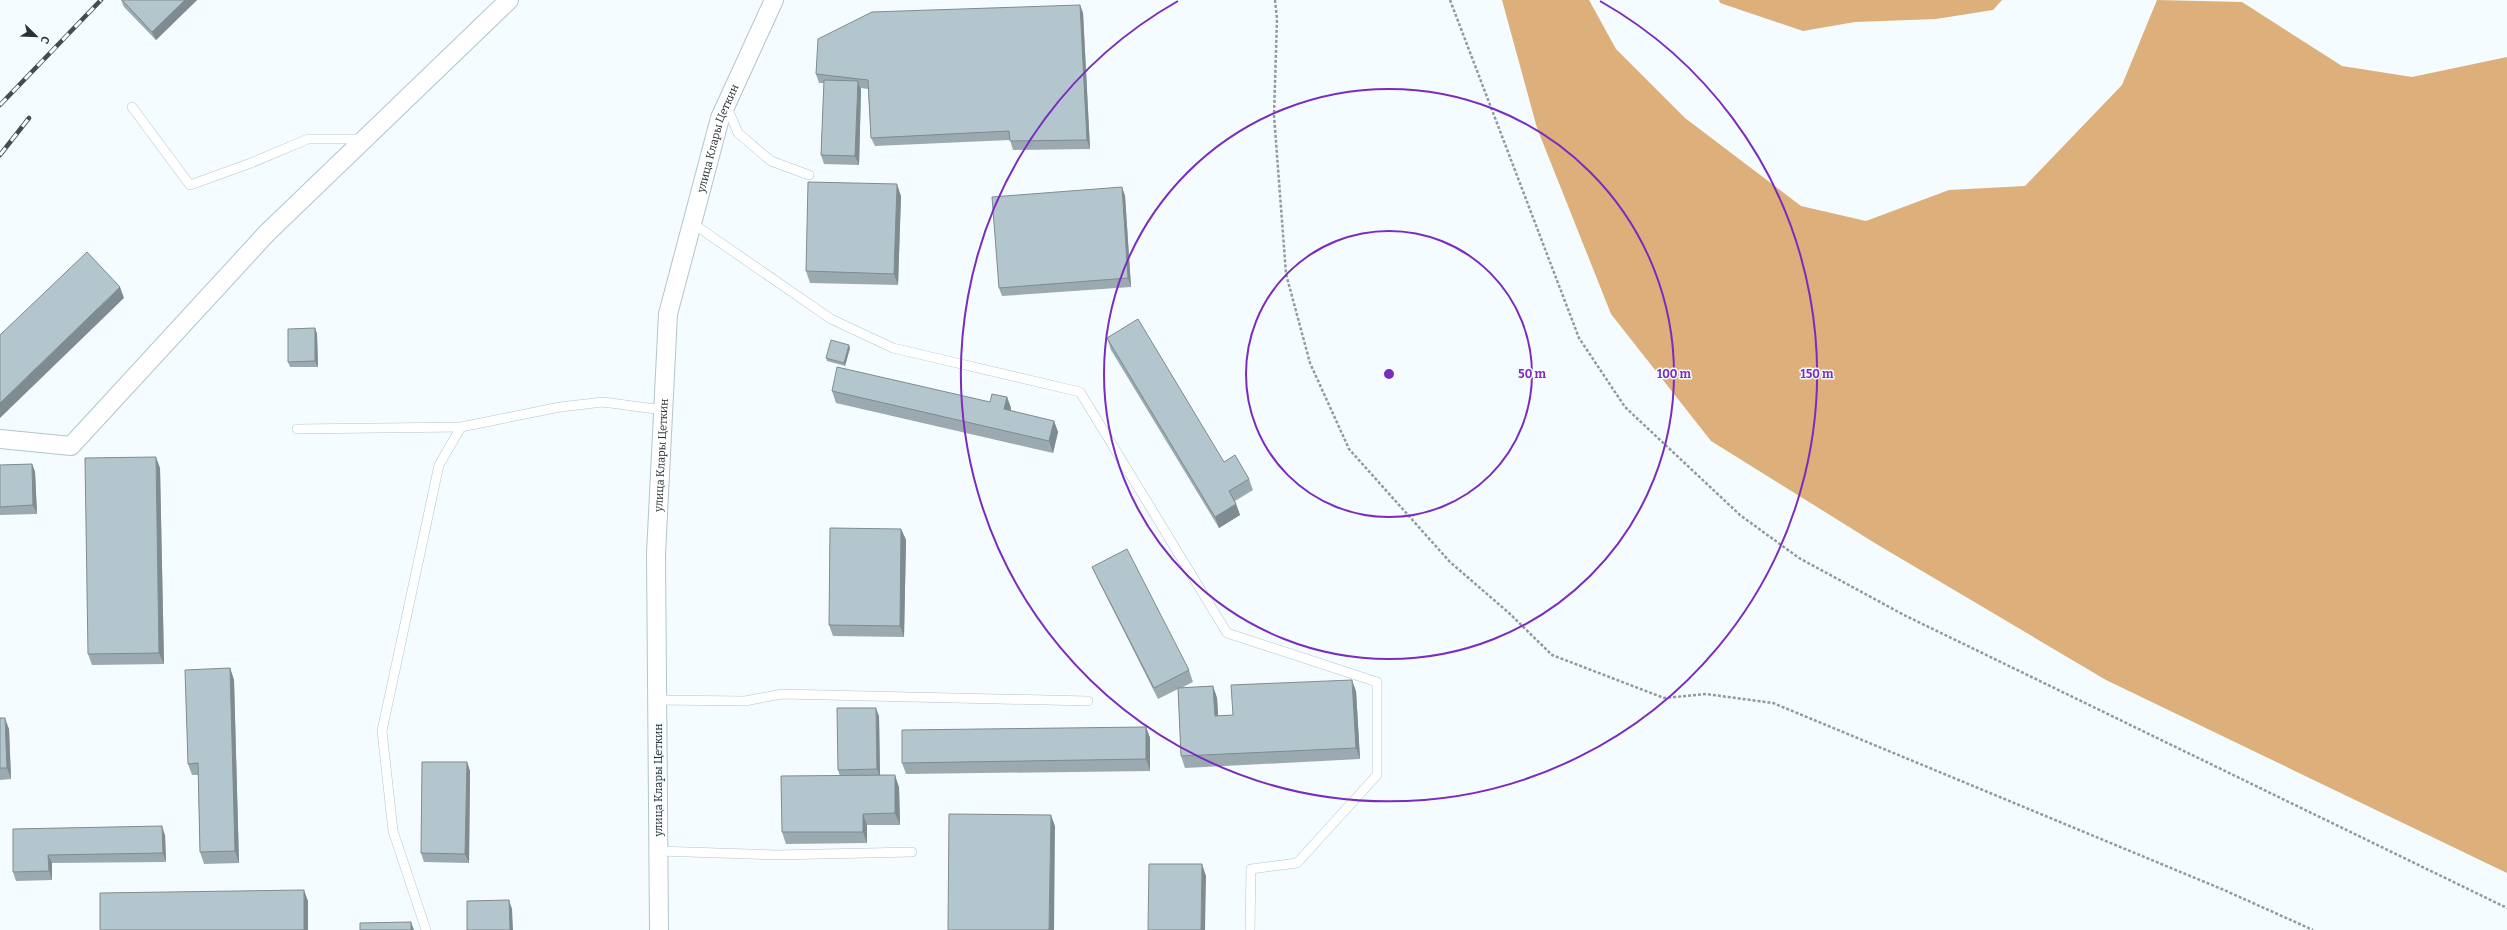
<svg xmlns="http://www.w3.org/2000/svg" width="2507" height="930" font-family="Bitter,serif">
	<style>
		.forest { fill: #ddaf7a }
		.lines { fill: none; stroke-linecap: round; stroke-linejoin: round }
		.lane-casing { stroke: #b3c5cc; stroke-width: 10 }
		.street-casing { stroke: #b3c5cc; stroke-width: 20 }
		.path { stroke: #939a9d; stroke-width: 2.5; stroke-dasharray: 3 2; stroke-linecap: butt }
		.lane { stroke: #fff; stroke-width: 9 }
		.street { stroke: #fff; stroke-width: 18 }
		.rail-casing { stroke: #454c4f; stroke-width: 4.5 }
		.rail { stroke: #f4fcff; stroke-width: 3; stroke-dasharray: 9; stroke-linecap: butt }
		.wall { fill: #9baab0 }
		.shaded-wall { fill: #7e8b90 }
		.building { fill: #b4c6cd; stroke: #7e8b90 }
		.ring { fill: none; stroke: #7b2cbf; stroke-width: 2 }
		.labels { text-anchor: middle; stroke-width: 3; stroke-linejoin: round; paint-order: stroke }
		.street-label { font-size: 11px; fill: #293033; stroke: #f4fcff }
		.centre { fill: #7b2cbf; stroke: #f4fcff; stroke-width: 2 }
		.ring-label { font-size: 12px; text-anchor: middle; font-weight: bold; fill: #7b2cbf; stroke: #f4fcff; stroke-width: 3; stroke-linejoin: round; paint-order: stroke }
	</style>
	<rect width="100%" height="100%" fill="#f4fcff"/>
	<g class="forest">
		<polygon points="1502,0 1589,0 1616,49 1685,118 1801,206 1866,221 1949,190 2025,186 2122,85 2157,0 2242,2 2342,66 2412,77 2507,57 2507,873 2106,680 1878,545 1711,441 1611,314 1537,128"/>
		<polygon points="1719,0 2002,0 1993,10 1936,19 1855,22 1803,31 1720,3"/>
	</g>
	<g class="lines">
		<g class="lane-casing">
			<g id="lane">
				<polyline points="726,105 738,133 771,161 809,175"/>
				<polyline points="132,107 190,185 251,163 308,139 363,139"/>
				<polyline points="692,223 831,319 893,348 1080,392 1227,633 1377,682 1377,775 1297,863 1251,869 1250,930"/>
				<polyline points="297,429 461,427 560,407 603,402 663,410"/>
				<polyline points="657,700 745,701 782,694 1088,701"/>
				<polyline points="658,851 776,855 912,852"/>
				<polyline points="426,930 393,831 382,731 439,465 461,427"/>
			</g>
		</g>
		<g class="street-casing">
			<g id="street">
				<polyline points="0,439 71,446 267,233 509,0"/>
				<path id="s1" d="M 659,930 L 656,554 L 668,314 L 720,118 L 774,0"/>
			</g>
		</g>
		<g class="path">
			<polyline points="1275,0 1277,19 1274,115 1286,274 1310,363 1349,449 1450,562 1509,613 1552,655 1664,698 1706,694 1773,703 2224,890 2313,930"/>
			<polyline points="1450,0 1579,338 1625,407 1740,515 1799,558 1904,615 2507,908"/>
		</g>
		<use href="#lane" class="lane"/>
		<use href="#street" class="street"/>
		<g class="rail-casing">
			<g id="rail">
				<polyline points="0,105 101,0"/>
				<polyline points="0,155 29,118"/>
			</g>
		</g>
		<use href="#rail" class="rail"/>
	</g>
	<g class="wall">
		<polygon points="121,0 197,0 156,40 124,7"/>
		<polygon points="1080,5 1083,13 1090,149 1013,150 1010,140 875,146 871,138 868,89 861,88 861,90 859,165 824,164 821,155 824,83 819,83 816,74"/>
		<polygon points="1122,187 1125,196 1131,287 1002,296 999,288"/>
		<polygon points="901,196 898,285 810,283 806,271"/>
		<polygon points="315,328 317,334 318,367 290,367 288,362"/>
		<polygon points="1107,338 1224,462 1249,479 1253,490 1235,501 1240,515 1219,528 1111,350"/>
		<polygon points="850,348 845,366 827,361 826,358"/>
		<polygon points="832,391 990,402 1007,397 1011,408 1011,411 1054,421 1058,432 1053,453 836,403"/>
		<polygon points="32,464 35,472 37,514 0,515 0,465"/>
		<polygon points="160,468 164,664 92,665 88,654"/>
		<polygon points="901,529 906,540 904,637 833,636 829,625"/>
		<polygon points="1092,567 1189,670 1193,682 1181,688 1213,686 1217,698 1218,716 1233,715 1356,691 1360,759 1185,768 1181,756 1178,689 1158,699 1097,578"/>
		<polygon points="230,668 234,680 239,863 204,864 200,852 198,775 192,775 188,764"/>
		<polygon points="879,716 880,775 899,787 900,825 867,825 867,843 786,844 782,832 840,776 838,770"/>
		<polygon points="0,718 9,729 11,779 0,780"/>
		<polygon points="1146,727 1150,738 1150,771 906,774 902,763"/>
		<polygon points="467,762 470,771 469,863 424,862 421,853"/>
		<polygon points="13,829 165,835 166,862 52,863 52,880 16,881 13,872"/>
	</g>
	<g class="shaded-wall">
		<polygon points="185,0 197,0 156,40 152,32"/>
		<polygon points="1080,5 1083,13 1090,149 1087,140"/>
		<polygon points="858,81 861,90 859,165 855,156"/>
		<polygon points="897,184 901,196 898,285 894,274"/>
		<polygon points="1122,187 1125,196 1131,287 1128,278"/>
		<polygon points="120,287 124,298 0,418 0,403"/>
		<polygon points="315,328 317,334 318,367 315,361"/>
		<polygon points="849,345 850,348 845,366 844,363"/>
		<polygon points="1007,397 1011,408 1008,421 1004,409"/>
		<polygon points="1054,421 1058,432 1053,453 1049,441"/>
		<polygon points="156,457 160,468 164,664 159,653"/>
		<polygon points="32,464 35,472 37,514 33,505"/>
		<polygon points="1236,504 1240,515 1219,528 1215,517"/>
		<polygon points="901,529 906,540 904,637 900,626"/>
		<polygon points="230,668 234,680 239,863 235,851"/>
		<polygon points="1352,680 1356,691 1360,759 1356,748"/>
		<polygon points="1213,686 1217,698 1219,728 1215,716"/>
		<polygon points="876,708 879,716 880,778 877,769"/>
		<polygon points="5,718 9,729 11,779 7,768"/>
		<polygon points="1146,727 1150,738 1150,771 1146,759"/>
		<polygon points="467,762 470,771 469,863 465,854"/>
		<polygon points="895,775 899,787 900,825 895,813"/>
		<polygon points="863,814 867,825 867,843 863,832"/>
		<polygon points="1051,815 1055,826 1054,930 1049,930"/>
		<polygon points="162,826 165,835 166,862 163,853"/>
		<polygon points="48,855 52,863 52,880 49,871"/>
		<polygon points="1202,864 1206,876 1205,930 1201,930"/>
		<polygon points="304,890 308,901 308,930 304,930"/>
		<polygon points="509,900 512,909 513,930 510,930"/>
		<polygon points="411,922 414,930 411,930"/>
	</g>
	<g class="building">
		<polygon points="122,0 185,0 152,32"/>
		<polygon points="1080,5 1087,140 1010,141 1009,131 871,138 868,80 816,74 818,39 872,12"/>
		<polygon points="824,80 858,81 855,156 821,155"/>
		<polygon points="808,182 897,184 894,274 806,271"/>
		<polygon points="1122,187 1128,278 999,288 992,197"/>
		<polygon points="87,252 120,287 0,403 0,335"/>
		<polygon points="1138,319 1224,462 1235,455 1249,479 1229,491 1236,504 1215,517 1107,338"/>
		<polygon points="315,328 315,361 288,362 288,329"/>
		<polygon points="831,340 849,345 844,363 826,358"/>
		<polygon points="837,367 990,402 992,394 1007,397 1004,409 1054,421 1049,441 832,391"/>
		<polygon points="156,457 159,653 88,654 85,458"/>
		<polygon points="32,464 33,505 0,507 0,465"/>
		<polygon points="830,528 901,529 900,626 829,625"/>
		<polygon points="1127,549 1189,670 1154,688 1092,567"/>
		<polygon points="230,668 235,851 200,852 198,763 188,764 185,670"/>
		<polygon points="1352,680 1356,748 1181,756 1178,688 1213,686 1215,716 1233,715 1231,685"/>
		<polygon points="837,708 876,708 877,769 838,770"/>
		<polygon points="0,718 5,718 7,768 0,768"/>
		<polygon points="1146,727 1146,759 902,763 902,730"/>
		<polygon points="422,762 467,762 465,854 421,853"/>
		<polygon points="895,775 895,813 863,814 863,832 782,832 781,776"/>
		<polygon points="949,814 1051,815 1049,930 948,930"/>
		<polygon points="162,826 163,853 48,855 49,871 13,872 13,829"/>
		<polygon points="1149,864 1202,864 1201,930 1148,930"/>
		<polygon points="304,890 304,930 100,930 100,893"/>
		<polygon points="509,900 510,930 467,930 467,901"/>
		<polygon points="411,922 411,930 360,930 360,923"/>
	</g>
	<g class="ring">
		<circle cx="1389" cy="374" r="143"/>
		<circle cx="1389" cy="374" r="285"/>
		<path d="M1600 1A428 428 0 1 1 1178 1"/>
	</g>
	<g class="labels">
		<g class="street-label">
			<text dy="4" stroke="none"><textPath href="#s1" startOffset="799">улица Клары Цеткин</textPath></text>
			<text dy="4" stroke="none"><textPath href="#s1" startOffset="475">улица Клары Цеткин</textPath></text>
			<text transform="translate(658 780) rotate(-90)" y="4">улица Клары Цеткин</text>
		</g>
	</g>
	<circle cx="1389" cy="374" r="6" class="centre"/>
	<g class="ring-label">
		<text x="1532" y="378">50 m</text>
		<text x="1674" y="378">100 m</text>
		<text x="1817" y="378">150 m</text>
	</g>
	<g transform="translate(36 36) rotate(113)" stroke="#f4fcff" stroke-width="3" paint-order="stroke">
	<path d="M0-3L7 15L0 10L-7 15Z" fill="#293033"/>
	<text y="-6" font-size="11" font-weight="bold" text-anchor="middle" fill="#293033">С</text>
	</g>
</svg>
